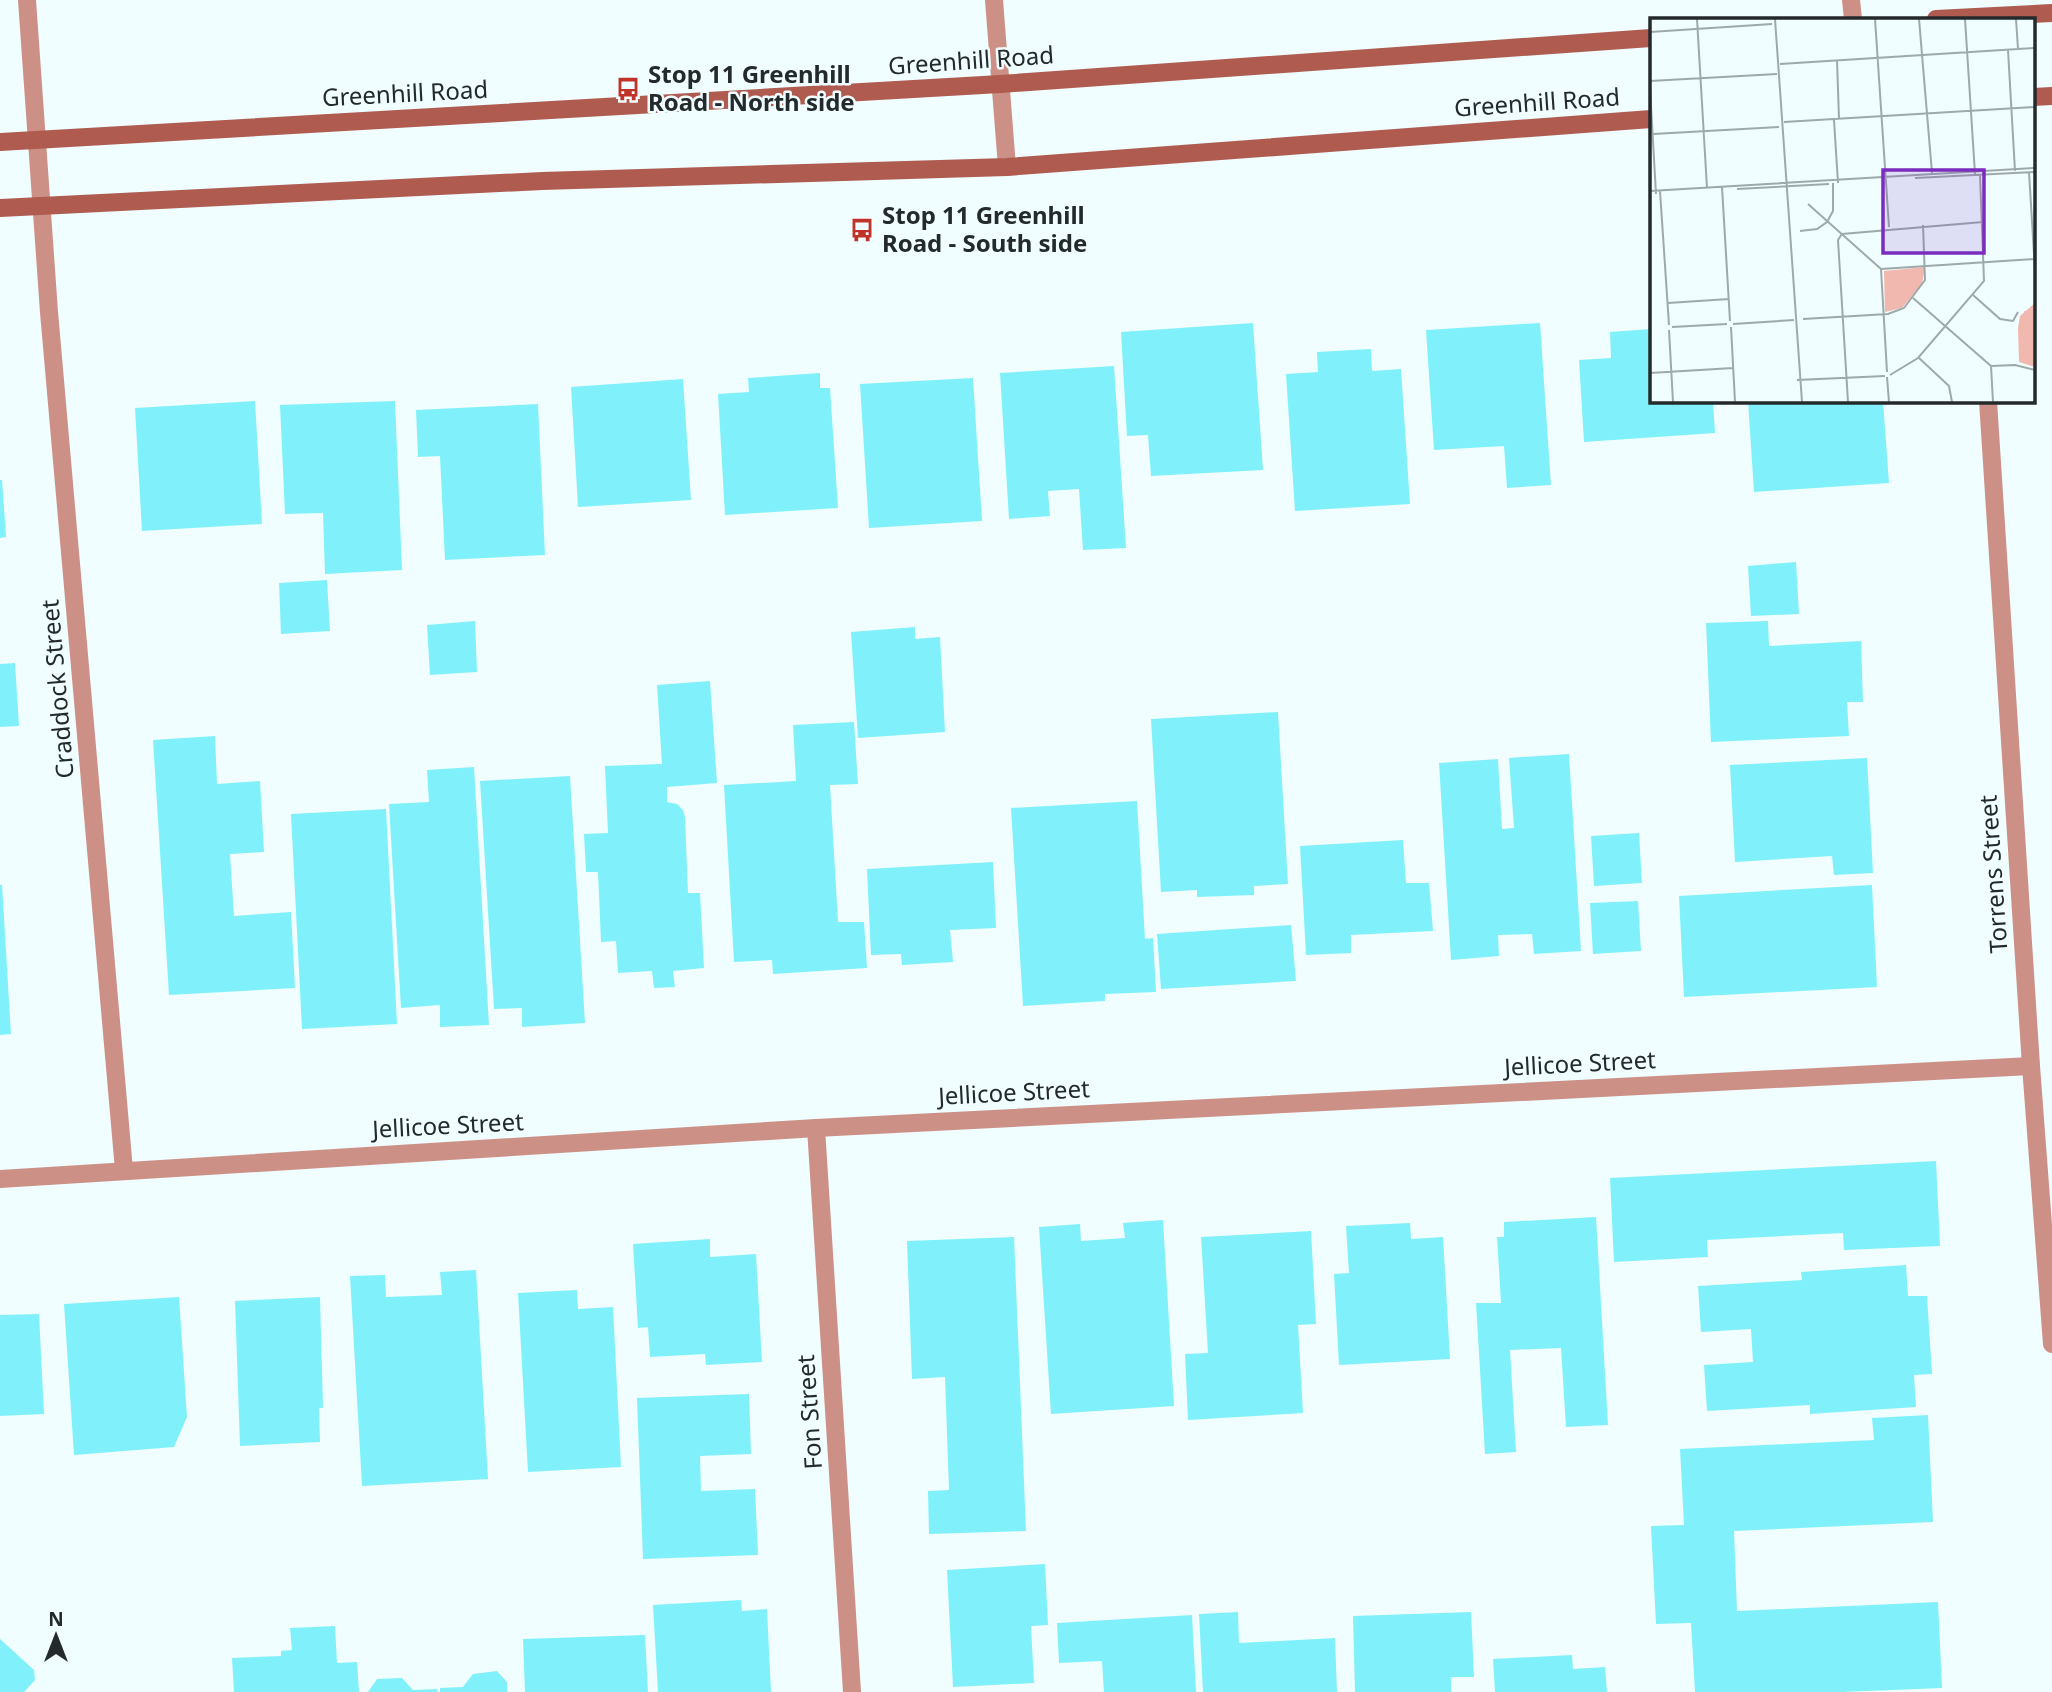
<svg xmlns="http://www.w3.org/2000/svg" width="2052" height="1692" font-family="'Noto Sans',sans-serif">
	<style>
		.building { fill: #80f1fb }
		.lines { fill: none; stroke-linecap: round; stroke-linejoin: round }
		.street { stroke: #cc9087; stroke-width: 18 }
		.secondary { stroke: #af5b50; stroke-width: 18 }
		.labels { text-anchor: middle; stroke-width: 5; stroke-linejoin: round; paint-order: stroke }
		.street-label { font-size: 24px; fill: #242a2b; stroke: #f0feff }
		.poi-label { font-size: 24px; font-weight: bold; fill: #242a2b; stroke: #f0feff; text-anchor: start }
		.inset-road { fill: none; stroke: #9ea9aa; stroke-width: 2 }
		.view { fill: #7b2cbf; fill-opacity: 0.15; stroke: #7b2cbf; stroke-width: 3.5 }
		.inset-edge { fill: none; stroke: #242a2b; stroke-width: 3.5 }
	</style>
	<rect width="100%" height="100%" fill="#f0feff"/>
	<g class="building">
		<polygon points="1253,323 1263,470 1151,476 1148,435 1127,436 1121,332"/>
		<polygon points="1540,323 1551,485 1507,488 1504,446 1434,450 1426,330"/>
		<polygon points="1651,329 1651,401 1713,401 1715,433 1584,442 1579,360 1611,358 1610,332"/>
		<polygon points="1371,349 1372,371 1401,369 1410,504 1295,511 1286,374 1318,372 1317,352"/>
		<polygon points="1114,366 1126,548 1083,550 1079,489 1048,491 1050,516 1009,519 1000,373"/>
		<polygon points="820,373 820,388 830,388 838,508 725,515 718,394 749,392 748,378"/>
		<polygon points="973,378 982,521 869,528 860,384"/>
		<polygon points="683,379 691,500 578,507 571,387"/>
		<polygon points="255,401 262,524 142,531 135,408"/>
		<polygon points="395,401 402,570 325,574 323,513 285,514 280,405"/>
		<polygon points="1748,401 1883,401 1889,483 1754,492"/>
		<polygon points="538,404 545,555 445,560 440,456 418,457 416,410"/>
		<polygon points="0,480 2,480 6,537 0,538"/>
		<polygon points="1796,562 1799,614 1751,616 1748,566"/>
		<polygon points="327,580 330,631 281,634 279,583"/>
		<polygon points="475,621 477,672 430,675 427,625"/>
		<polygon points="1768,621 1769,646 1861,641 1863,702 1847,702 1849,736 1711,742 1706,623"/>
		<polygon points="915,627 915,639 940,637 945,732 858,738 851,632"/>
		<polygon points="15,663 19,726 0,727 0,664"/>
		<polygon points="710,681 717,783 667,787 667,802 677,804 683,810 685,817 688,893 700,893 704,968 673,971 675,987 654,988 652,971 618,973 616,941 601,942 598,872 586,872 584,834 608,833 605,766 662,764 657,685"/>
		<polygon points="1278,712 1288,884 1254,886 1254,895 1197,897 1197,890 1161,892 1151,719"/>
		<polygon points="854,722 858,784 830,785 838,922 864,922 867,968 773,974 772,960 734,962 724,785 796,781 793,725"/>
		<polygon points="215,736 217,784 260,781 264,852 230,854 234,916 291,912 295,988 169,995 153,740"/>
		<polygon points="1569,754 1581,951 1534,954 1532,934 1498,935 1499,956 1451,960 1439,763 1498,759 1502,829 1514,828 1509,758"/>
		<polygon points="1867,758 1873,873 1834,875 1832,856 1735,862 1730,765"/>
		<polygon points="474,767 489,1025 440,1027 440,1005 401,1008 389,804 429,802 427,770"/>
		<polygon points="570,776 585,1023 522,1027 522,1008 494,1009 480,781"/>
		<polygon points="1137,801 1145,939 1153,938 1156,992 1105,994 1105,1001 1023,1006 1011,808"/>
		<polygon points="386,809 397,1024 302,1029 291,814"/>
		<polygon points="1639,833 1642,883 1594,886 1591,836"/>
		<polygon points="1403,840 1406,883 1429,883 1433,931 1351,935 1351,953 1306,955 1300,846"/>
		<polygon points="993,862 996,928 950,930 953,962 902,965 901,954 871,955 867,869"/>
		<polygon points="0,885 2,885 11,1034 0,1035"/>
		<polygon points="1872,885 1877,987 1684,997 1679,896"/>
		<polygon points="1638,901 1641,951 1593,954 1590,903"/>
		<polygon points="1291,925 1296,981 1161,989 1157,934"/>
		<polygon points="1936,1161 1940,1246 1844,1250 1843,1233 1707,1240 1708,1257 1614,1262 1610,1178"/>
		<polygon points="1596,1217 1608,1425 1566,1427 1561,1348 1510,1350 1516,1452 1485,1454 1476,1303 1501,1303 1497,1237 1504,1237 1504,1222"/>
		<polygon points="1163,1220 1174,1406 1051,1414 1039,1227 1080,1224 1081,1241 1125,1238 1123,1223"/>
		<polygon points="1410,1223 1411,1239 1443,1237 1450,1359 1339,1365 1334,1274 1349,1273 1346,1226"/>
		<polygon points="1311,1231 1316,1324 1298,1325 1303,1413 1188,1420 1185,1354 1208,1353 1201,1237"/>
		<polygon points="1014,1237 1026,1531 929,1534 928,1491 949,1490 945,1377 912,1379 907,1241"/>
		<polygon points="710,1239 710,1257 756,1254 762,1362 706,1365 705,1354 650,1357 648,1327 638,1328 633,1244"/>
		<polygon points="1906,1265 1908,1296 1927,1296 1932,1374 1914,1375 1916,1407 1810,1414 1810,1405 1707,1411 1704,1365 1753,1362 1751,1329 1701,1332 1698,1286 1802,1280 1801,1272"/>
		<polygon points="476,1270 488,1479 362,1486 350,1276 385,1275 386,1297 442,1295 440,1272"/>
		<polygon points="577,1290 578,1309 613,1307 621,1467 528,1472 518,1293"/>
		<polygon points="179,1297 187,1417 174,1447 74,1455 64,1304"/>
		<polygon points="320,1297 323,1408 319,1408 320,1442 240,1446 235,1301"/>
		<polygon points="39,1314 44,1414 0,1416 0,1315"/>
		<polygon points="749,1394 751,1454 700,1456 701,1491 755,1489 758,1555 643,1559 637,1398"/>
		<polygon points="1928,1415 1933,1522 1734,1531 1737,1611 1938,1602 1942,1688 1842,1692 1695,1692 1691,1623 1656,1624 1651,1526 1684,1525 1680,1449 1874,1440 1872,1418"/>
		<polygon points="1045,1564 1048,1625 1031,1626 1034,1683 953,1687 947,1570"/>
		<polygon points="741,1600 742,1611 767,1609 771,1692 658,1692 653,1605"/>
		<polygon points="1238,1612 1239,1643 1335,1638 1337,1692 1203,1692 1199,1614"/>
		<polygon points="1471,1612 1474,1677 1451,1677 1451,1692 1355,1692 1353,1616"/>
		<polygon points="1192,1615 1196,1692 1104,1692 1102,1661 1059,1663 1057,1623"/>
		<polygon points="335,1626 337,1663 357,1662 359,1692 234,1692 232,1658 281,1656 281,1651 292,1650 290,1628"/>
		<polygon points="645,1635 648,1692 525,1692 523,1639"/>
		<polygon points="0,1639 34,1670 35,1680 24,1692 0,1692"/>
		<polygon points="1572,1655 1573,1669 1605,1667 1607,1692 1495,1692 1493,1659"/>
		<polygon points="497,1671 507,1682 507,1692 440,1692 440,1688 463,1687 473,1674"/>
		<polygon points="402,1678 413,1690 437,1689 437,1692 368,1692 377,1679"/>
	</g>
	<g class="lines">
		<g class="street">
			<polyline points="27,0 49,312 124,1170"/>
			<polyline points="994,0 1007,167"/>
			<polyline points="1851,0 1853,19"/>
			<polyline points="1988,401 2031,1066 2052,1344"/>
			<polyline points="816,1128 852,1692"/>
			<polyline points="0,1179 816,1128 2031,1066"/>
		</g>
		<g class="secondary">
			<polyline points="1936,19 2052,13"/>
			<polyline points="2033,97 2052,96"/>
			<polyline points="0,142 1000,84 1651,38"/>
			<polyline points="0,208 542,181 1007,167 1651,119"/>
		</g>
	</g>
	<defs>
		<g id="bus-bare" transform="scale(1.89)"><path d="M-5-6H5V4H4V6H2V4H-2V6H-4V4H-5ZM-3.5-4V0h7V-4ZM-3.5 1.2v1.5H-2V1.2ZM2 1.2v1.5H3.5V1.2Z" fill="#c13329" stroke="#f0feff" stroke-width="2.5" paint-order="stroke"/></g>
	</defs>
	<g fill-rule="evenodd">
		<use href="#bus-bare" x="628" y="89"/>
		<use href="#bus-bare" x="862" y="230"/>
	</g>
	<g class="labels">
		<g class="street-label">
			<text transform="translate(971 61) rotate(-4)" y="8">Greenhill Road</text>
			<text transform="translate(405 94) rotate(-3)" y="8">Greenhill Road</text>
			<text transform="translate(1537 103) rotate(-4)" y="8">Greenhill Road</text>
			<text transform="translate(58 689) rotate(-95)" y="8">Craddock Street</text>
			<text transform="translate(1994 874) rotate(-94)" y="8">Torrens Street</text>
			<text transform="translate(1580 1064) rotate(-3)" y="8">Jellicoe Street</text>
			<text transform="translate(1014 1093) rotate(-3)" y="8">Jellicoe Street</text>
			<text transform="translate(448 1126) rotate(-3)" y="8">Jellicoe Street</text>
			<text transform="translate(810 1412) rotate(-94)" y="8">Fon Street</text>
		</g>
		<g class="poi-label">
			<text x="648" y="83">Stop 11 Greenhill<tspan x="648" dy="28">Road - North side</tspan></text>
			<text x="882" y="224">Stop 11 Greenhill<tspan x="882" dy="28">Road - South side</tspan></text>
		</g>
	</g>
	<g transform="translate(1650 18)">
		<rect width="385" height="385" fill="#f0feff"/>
		<path d="M 275,249 L 272,266 L 252,290 L 235,294 L 234,253 Z" fill="#f1b8af"/>
		<path d="M 385,285 L 385,349 L 369,344 L 368,310 L 370,298 Z" fill="#f1b8af"/>
		<path d="M 385,292 L 385,337 L 377,337 L 374,293 Z" fill="#f1b8af"/>
		<path class="inset-road" d="M 47,1 L 57,170M 125,1 L 152,384M 225,1 L 239,209M 269,1 L 282,155M 315,1 L 325,156M 366,1 L 368,31M 0,14 L 122,6M 358,32 L 365,153M 187,42 L 189,101M 130,46 L 385,30M 0,63 L 127,56M 0,70 L 6,176M 184,102 L 188,165M 134,104 L 385,89M 3,116 L 129,109M 379,154 L 385,253M 265,160 L 385,154M 72,169 L 80,303M 87,171 L 179,166M 0,173 L 385,150M 10,173 L 19,307M 158,186 L 231,251M 150,213 L 167,211 L 177,204 L 183,193 L 183,165M 231,251 L 385,241M 231,251 L 237,354M 323,277 L 350,301 L 363,303 L 368,294M 263,280 L 341,348 L 343,384M 18,285 L 79,281M 153,301 L 238,296 L 254,290 L 275,262 L 273,207M 83,306 L 144,302M 22,309 L 77,306M 81,309 L 85,384M 19,312 L 23,384M 269,340 L 299,368 L 302,384M 341,348 L 365,347 L 385,352M 0,355 L 83,350M 240,357 L 268,340 L 334,263 L 330,157M 237,359 L 239,384M 147,362 L 235,358M 198,384 L 188,222 L 192,216 L 333,204"/>
		<path class="view" d="M 233,152 L 334,152 L 334,235 L 233,235 Z"/>
		<rect width="385" height="385" class="inset-edge"/>
	</g>
	<g transform="translate(56 1636)" stroke="#f0feff" stroke-width="5" paint-order="stroke">
	<path d="M0-5L12 26L0 18L-12 26Z" fill="#242a2b"/>
	<text y="-10" font-size="19" font-weight="bold" text-anchor="middle" fill="#242a2b">N</text>
	</g>
</svg>
